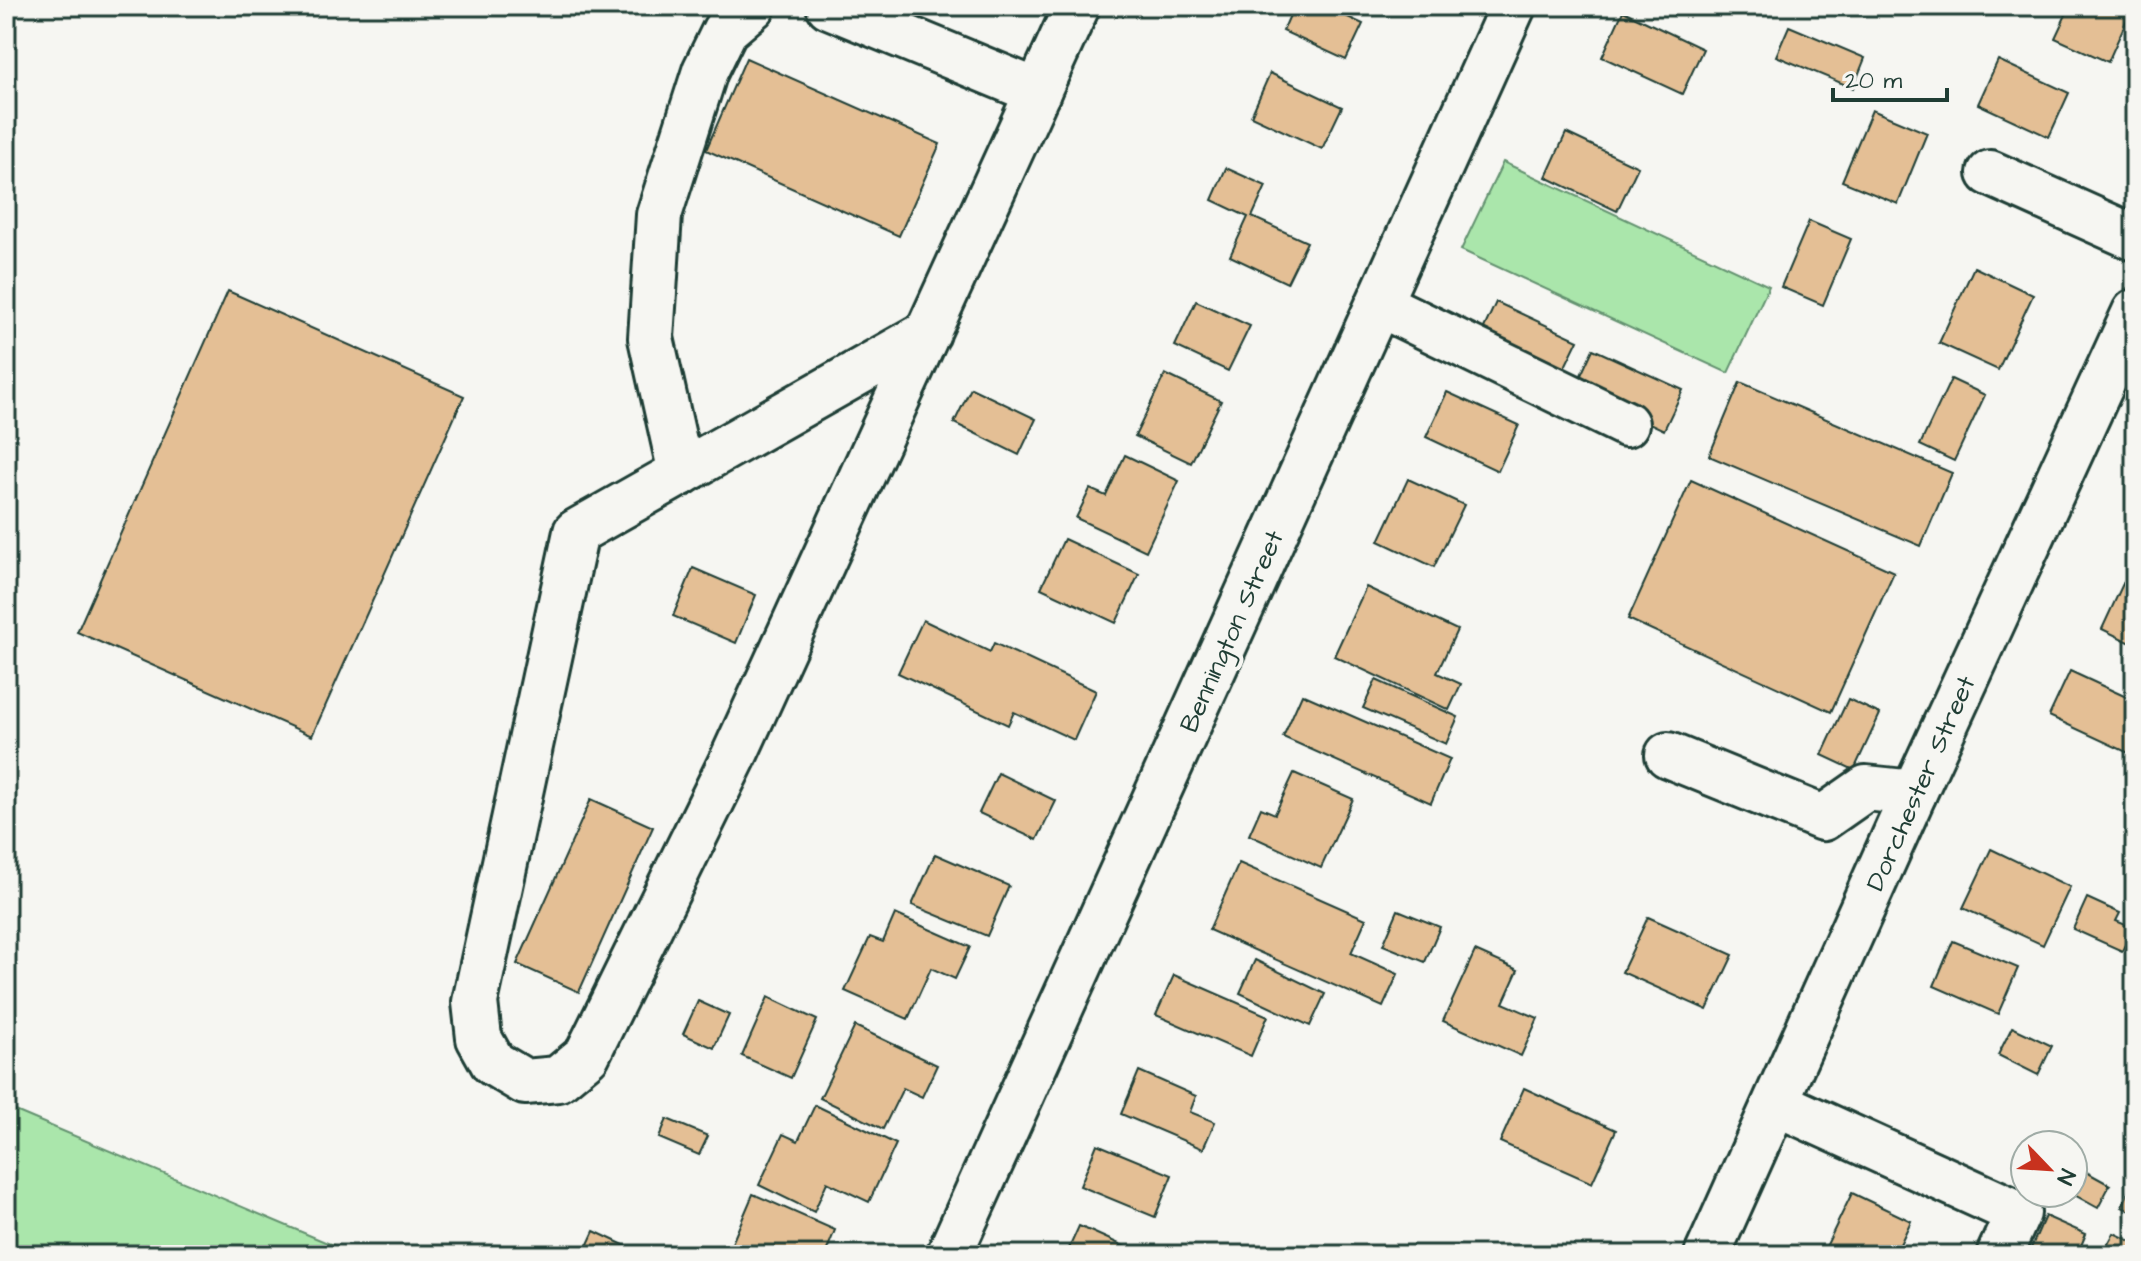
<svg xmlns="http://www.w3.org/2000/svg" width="2141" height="1261" font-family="'Architects Daughter',sans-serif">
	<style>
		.green { fill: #aae6ab; stroke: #649270; stroke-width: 2 }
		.building { fill: #e4bf95; stroke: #1f3d34; stroke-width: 2 }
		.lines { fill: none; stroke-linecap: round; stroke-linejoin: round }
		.minor-casing { stroke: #1f3d34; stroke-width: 50 }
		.minor { stroke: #f6f6f2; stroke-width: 44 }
		.labels { text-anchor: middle; stroke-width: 8; stroke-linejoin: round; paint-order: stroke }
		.street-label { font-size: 26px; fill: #1f3d34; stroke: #f6f6f2 }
	</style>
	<rect width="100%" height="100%" fill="#f6f6f2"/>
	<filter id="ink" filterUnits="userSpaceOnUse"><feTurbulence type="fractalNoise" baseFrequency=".0125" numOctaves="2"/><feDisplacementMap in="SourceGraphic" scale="16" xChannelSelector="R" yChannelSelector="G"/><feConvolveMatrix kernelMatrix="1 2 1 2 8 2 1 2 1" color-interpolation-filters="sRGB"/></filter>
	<g filter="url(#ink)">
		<g class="green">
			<polygon points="1503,162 1769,286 1728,373 1461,250"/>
			<polygon points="6,1107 356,1255 6,1255"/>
		</g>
		<g class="building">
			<polygon points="1294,6 1324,6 1363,24 1346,60 1283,31"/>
			<polygon points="1934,6 1955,6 1951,14"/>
			<polygon points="2070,6 2109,6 2129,15 2108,62 2055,38"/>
			<polygon points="1623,11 1703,49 1682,94 1602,57"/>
			<polygon points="1789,26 1865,58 1853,88 1776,56"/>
			<polygon points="746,58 940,144 899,236 706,150"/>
			<polygon points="1998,60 2069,93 2049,137 1978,104"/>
			<polygon points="1270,73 1342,107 1322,149 1251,116"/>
			<polygon points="1872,110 1927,133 1898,204 1842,181"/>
			<polygon points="1566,133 1638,167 1617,211 1546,177"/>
			<polygon points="1226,168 1266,186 1252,217 1307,242 1287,283 1230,256 1248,217 1212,200"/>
			<polygon points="1809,221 1851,239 1823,305 1781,287"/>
			<polygon points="1974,267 2033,295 1998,370 1939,343"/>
			<polygon points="228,291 464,396 312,736 77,632"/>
			<polygon points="1196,301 1250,326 1228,371 1175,346"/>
			<polygon points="1496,302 1578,340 1559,379 1478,341"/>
			<polygon points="1593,349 1683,390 1664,430 1575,388"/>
			<polygon points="1165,374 1221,401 1191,463 1135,436"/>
			<polygon points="1951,379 1985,395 1954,461 1920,445"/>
			<polygon points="1740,382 1952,473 1921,546 1709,456"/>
			<polygon points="971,388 1036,419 1019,455 954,423"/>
			<polygon points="1447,392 1519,425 1498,471 1426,437"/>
			<polygon points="1125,455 1179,481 1146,551 1076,518 1090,489 1106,496"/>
			<polygon points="1408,479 1464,505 1434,567 1379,541"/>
			<polygon points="1691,480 1894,572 1831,712 1628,619"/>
			<polygon points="1064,539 1139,574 1116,623 1041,588"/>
			<polygon points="693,568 756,595 736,643 673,616"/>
			<polygon points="2126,577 2135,581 2135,645 2102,629"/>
			<polygon points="1366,587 1457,630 1437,673 1461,684 1449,710 1334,656"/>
			<polygon points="923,620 990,652 994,643 1096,691 1074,740 1014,712 1008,725 898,673"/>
			<polygon points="2070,671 2135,701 2135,756 2049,716"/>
			<polygon points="1376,680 1458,717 1446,744 1363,708"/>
			<polygon points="1302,694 1450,759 1431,803 1283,737"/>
			<polygon points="1848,699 1880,714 1854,770 1822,755"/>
			<polygon points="998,773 1056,801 1037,840 979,813"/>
			<polygon points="1294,773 1353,799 1321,868 1249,835 1261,808 1275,814"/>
			<polygon points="591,799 653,827 579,992 517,964"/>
			<polygon points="1991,849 2070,887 2043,945 1963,908"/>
			<polygon points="935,854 1009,886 987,936 912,905"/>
			<polygon points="1239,863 1366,919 1351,953 1398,974 1383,1007 1209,930"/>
			<polygon points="2087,898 2120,913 2116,921 2133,928 2122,951 2073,929"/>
			<polygon points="1398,910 1440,927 1425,962 1383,945"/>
			<polygon points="895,914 970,947 955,979 931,968 908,1019 845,991 870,937 883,942"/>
			<polygon points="1648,917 1733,955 1707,1010 1622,972"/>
			<polygon points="1953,941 2018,968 1998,1014 1934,986"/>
			<polygon points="1475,951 1518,970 1503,1003 1538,1018 1521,1056 1443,1021"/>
			<polygon points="1255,960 1325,994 1310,1026 1240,993"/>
			<polygon points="1174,975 1268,1016 1251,1056 1156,1015"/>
			<polygon points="768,997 817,1020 791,1078 742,1056"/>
			<polygon points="698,1001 729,1015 714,1048 683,1034"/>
			<polygon points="855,1026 937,1065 922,1097 903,1088 883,1129 820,1098"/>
			<polygon points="2012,1027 2052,1046 2038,1075 1998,1055"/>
			<polygon points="1139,1071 1196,1096 1190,1112 1215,1122 1203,1149 1121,1114"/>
			<polygon points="1524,1088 1616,1130 1592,1183 1500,1142"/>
			<polygon points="815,1105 896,1144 869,1202 827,1182 814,1212 759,1185 783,1134 798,1141"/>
			<polygon points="667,1119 708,1136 699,1155 659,1138"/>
			<polygon points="1097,1144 1172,1175 1155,1217 1080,1186"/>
			<polygon points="2081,1169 2110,1185 2098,1208 2071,1193"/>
			<polygon points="2135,1177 2135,1213 2122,1207"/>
			<polygon points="1852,1193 1911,1221 1895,1255 1822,1255"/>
			<polygon points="753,1194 835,1230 825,1255 727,1255"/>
			<polygon points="2045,1216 2086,1234 2077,1255 2028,1255"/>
			<polygon points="1079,1226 1126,1247 1122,1255 1066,1255"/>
			<polygon points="594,1231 645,1255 583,1255"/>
			<polygon points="2114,1233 2135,1243 2135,1255 2102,1255"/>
		</g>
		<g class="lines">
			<g class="minor-casing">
				<g id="minor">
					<polyline points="829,6 1038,92"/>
					<polyline points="1990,173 2135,238"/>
					<polyline points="1379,304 1626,424"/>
					<polyline points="928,333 576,532 475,1002 479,1038 493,1063 525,1082 558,1079 587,1055 733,758 1077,6"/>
					<polyline points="681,473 651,338 659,215 705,71 725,30 753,6"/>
					<polyline points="1668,755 1823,818 1866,788 1914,793"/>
					<polyline points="1776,1103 2018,1213 1999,1255"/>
					<polyline points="949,1255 1513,6"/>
					<polyline points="1707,1255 1914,793 2135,312"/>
				</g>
			</g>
			<use href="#minor" class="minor"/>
		</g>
	</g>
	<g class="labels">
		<g class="street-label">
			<text transform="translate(1231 631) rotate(-66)" y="9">Bennington Street</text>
			<text transform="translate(1920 783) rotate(-66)" y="9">Dorchester Street</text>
		</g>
	</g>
	<rect width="2141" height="1261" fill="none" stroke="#f6f6f2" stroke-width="32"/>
	<rect x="16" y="16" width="2109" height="1229" fill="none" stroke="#1f3d34" stroke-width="3" filter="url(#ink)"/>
	<g transform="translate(2049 1169) rotate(115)"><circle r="38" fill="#f6f6f2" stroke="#a0aca6" stroke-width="2"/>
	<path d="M0-6L14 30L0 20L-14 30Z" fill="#c8321e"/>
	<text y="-12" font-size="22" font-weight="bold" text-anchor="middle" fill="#1f3d34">N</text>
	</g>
	<path d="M1833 88v12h114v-12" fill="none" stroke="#1f3d34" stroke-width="4"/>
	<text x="1845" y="88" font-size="24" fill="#1f3d34" stroke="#f6f6f2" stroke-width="6" paint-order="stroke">20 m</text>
</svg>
